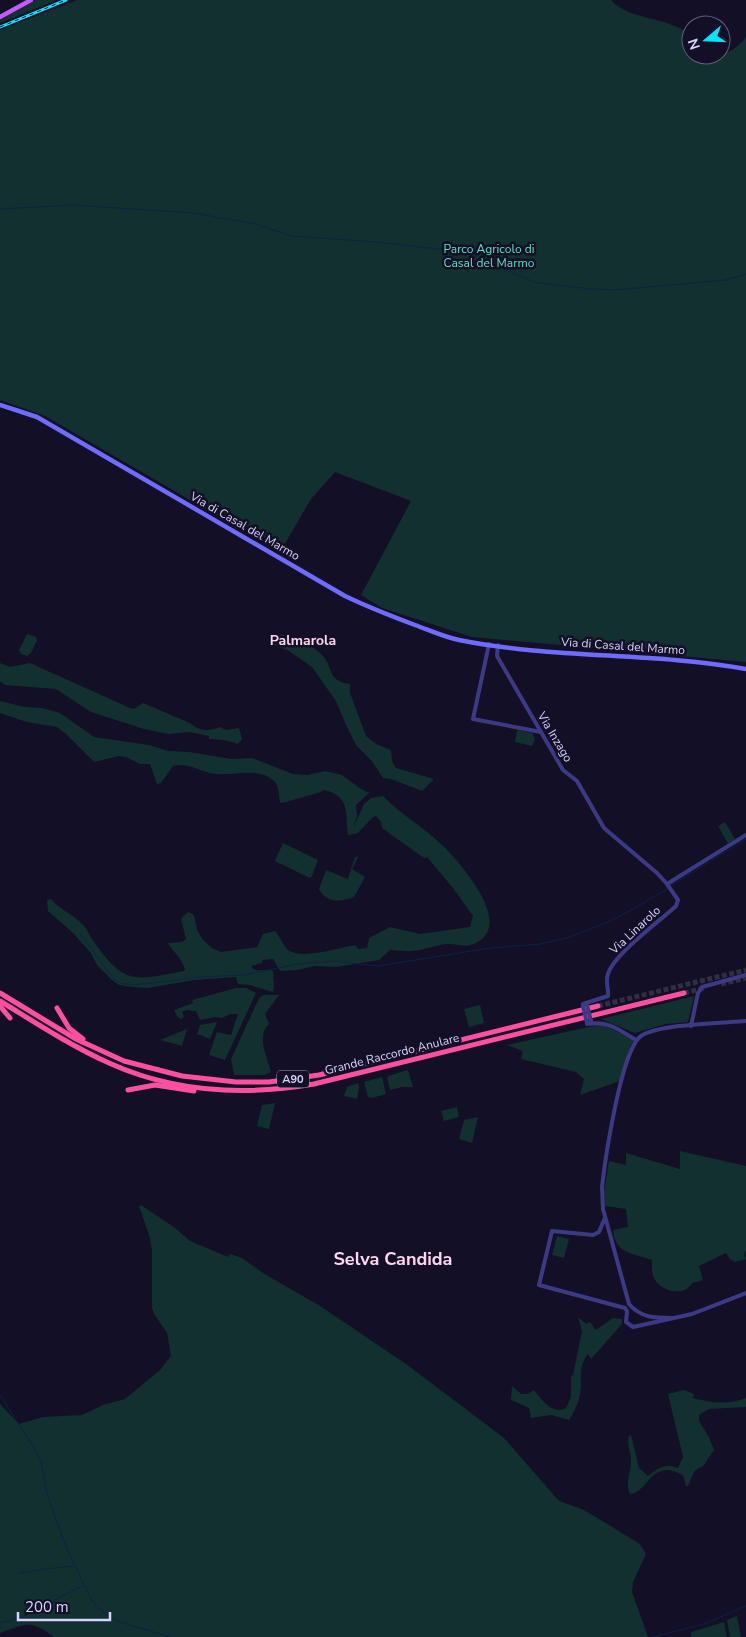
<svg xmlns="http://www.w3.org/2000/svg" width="746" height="1637" font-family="'Nunito Sans',sans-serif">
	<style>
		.green { fill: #12302f }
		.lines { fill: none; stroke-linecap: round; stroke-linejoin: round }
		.stream { stroke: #0c2248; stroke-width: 1 }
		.motorway-tunnel { stroke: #312d47; stroke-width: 5; stroke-dasharray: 5 2.5; stroke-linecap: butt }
		.tertiary { stroke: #3d3a85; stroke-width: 4 }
		.secondary { stroke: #6f6bff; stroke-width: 4.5 }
		.primary { stroke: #c25bff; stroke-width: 4.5 }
		.motorway { stroke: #ff4fa3; stroke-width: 5 }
		.rail-casing { stroke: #00e5ff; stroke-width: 3 }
		.rail { stroke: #130f26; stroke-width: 1; stroke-dasharray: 4; stroke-linecap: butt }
		.tertiary-bridge { stroke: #3d3a85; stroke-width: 4 }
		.labels { text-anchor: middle; stroke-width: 5; stroke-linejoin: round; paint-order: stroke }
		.shield { fill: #130f26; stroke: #9e99be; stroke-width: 1 }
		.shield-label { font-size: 11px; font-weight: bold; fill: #d9d4ff }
		.park-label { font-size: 12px; fill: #5fe0c0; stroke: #130f26 }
		.street-label { font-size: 12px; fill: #d9d4ff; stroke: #130f26 }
		.neighbourhood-label { font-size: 14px; font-weight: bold; fill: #ffd6f0; stroke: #130f26 }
		.district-label { font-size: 18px; font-weight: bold; fill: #ffd6f0; stroke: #130f26 }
	</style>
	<rect width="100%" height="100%" fill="#130f26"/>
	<g class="green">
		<polygon points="36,0 57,0 0,23 0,20"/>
		<path d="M 77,0 L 611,0 C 629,21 670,16 691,36 L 691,55 C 715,55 730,58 746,37 L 746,662 L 472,637 L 382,608 L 361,595 L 411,501 L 335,472 L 311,499 L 280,552 L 45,416 L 0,400 L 0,30 Z"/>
		<path d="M 272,633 C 289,635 310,642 322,655 C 335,668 325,680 350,684 L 350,693 L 366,736 L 376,744 L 391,750 L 392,761 L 396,768 L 434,779 L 422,791 L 391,779 L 383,778 L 371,760 L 356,745 L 347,727 L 336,701 L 312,667 L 289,651 L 272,644 Z"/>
		<polygon points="27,634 36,637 37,640 31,653 27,656 21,654 19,650"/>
		<path d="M 0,663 L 10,667 L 30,663 L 130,708 L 134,709 L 143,703 L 190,723 C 200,732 208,731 220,727 L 226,730 L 239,728 L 242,739 L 238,744 L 224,740 L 209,739 L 209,736 L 190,732 L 169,734 L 144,729 L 91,712 L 56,689 L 5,685 L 0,681 Z"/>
		<path d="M 0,701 L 25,707 L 42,708 L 60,713 L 94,737 L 149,745 L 168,751 L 189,752 L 232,759 L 252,758 L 293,774 L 307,775 L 325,771 L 342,775 L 361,789 L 369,793 L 356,805 L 357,816 L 353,828 L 364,804 L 371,798 L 383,796 C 401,815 424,827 442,845 C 459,861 515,924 476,943 C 464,949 458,943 447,944 C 435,945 424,950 413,951 C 405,952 398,950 390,950 L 379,960 L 336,967 L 315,966 L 297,970 L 280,971 L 273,959 L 263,960 L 262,963 L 251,966 L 253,969 C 260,972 265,968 273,971 L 274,987 L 273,992 L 249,985 L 238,984 L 236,977 L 194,980 L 148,988 L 132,987 L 119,985 L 111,979 L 97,965 L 91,953 L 73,933 L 48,911 L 47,900 L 51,899 C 60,910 75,915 84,926 C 88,930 89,935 92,939 C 124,985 132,981 184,971 L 185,969 L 181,960 L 168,944 L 169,943 L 182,942 L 186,939 L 181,919 L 188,912 L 194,915 L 197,930 L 203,940 L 212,948 L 221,952 L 257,947 L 263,934 L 275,931 C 280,936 283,946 288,950 C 301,960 339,948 355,945 L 359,949 L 367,948 L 369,938 L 390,927 L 420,934 L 470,927 L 473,916 L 453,888 L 427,857 L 424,858 L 382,828 L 381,822 L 376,816 L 373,817 L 358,833 L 348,835 C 345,814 351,795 323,790 L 321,792 L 286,802 L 280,803 C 279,796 279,785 274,781 C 257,765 231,778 210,773 C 198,770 186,762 173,766 L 161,783 L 157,784 L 150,764 L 140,764 L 126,757 L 119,756 L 94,762 L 66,734 L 57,727 L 27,722 L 0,713 Z"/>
		<polygon points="517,730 532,733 535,739 532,746 515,742"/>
		<polygon points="725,822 735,839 728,844 718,826"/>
		<polygon points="283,843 318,860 312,876 310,878 275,861"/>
		<path d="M 355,857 L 358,857 L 352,869 L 365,877 L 354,897 C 341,902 327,904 319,889 L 326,870 L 348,879 Z"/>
		<polygon points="236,988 246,988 256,993 225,1060 209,1055 217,1032 231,1035 238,1014 230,1014 222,1018 215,1017 200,1020 196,1011 187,1010 182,1012 184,1017 181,1019 177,1016 174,1010 193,1003 192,1000"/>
		<path d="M 264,995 L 279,995 L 265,1014 L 269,1024 C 256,1037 267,1056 271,1072 L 265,1075 L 234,1075 L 231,1059 L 259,998 Z"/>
		<polygon points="694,996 688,1022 666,1024 635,1033 601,1019"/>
		<polygon points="480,1005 484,1023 469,1027 464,1009"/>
		<polygon points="217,1022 210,1039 197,1034 200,1025"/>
		<polygon points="602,1024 634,1040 630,1048 620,1081 580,1095 584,1079 576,1072 521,1059 523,1051 507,1045"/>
		<polygon points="187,1029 182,1046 160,1040"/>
		<polygon points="408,1070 413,1087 402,1087 390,1090 387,1078 388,1076"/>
		<polygon points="382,1077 386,1094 372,1098 368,1097 364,1082"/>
		<polygon points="358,1083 359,1088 357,1099 344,1096 347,1087"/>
		<polygon points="275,1103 269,1129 257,1126 262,1105"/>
		<polygon points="457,1107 459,1117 444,1121 441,1111"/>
		<polygon points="478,1117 472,1143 459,1139 464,1120"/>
		<path d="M 680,1151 L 746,1166 L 746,1250 L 744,1254 L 746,1259 L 735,1262 L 730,1259 L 726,1253 L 699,1266 L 703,1280 L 692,1283 C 685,1297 663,1292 655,1280 C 651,1274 652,1266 652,1260 C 633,1253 615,1254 613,1230 L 628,1227 L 626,1209 L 605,1206 L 604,1192 L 609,1161 L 626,1165 L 626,1153 L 680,1169 Z"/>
		<path d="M 141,1205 L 175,1228 L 190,1241 L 228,1257 L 230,1254 L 242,1258 L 263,1273 L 320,1306 L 406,1364 L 504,1438 L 559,1501 L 584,1510 L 632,1539 L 640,1544 L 646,1554 L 633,1582 L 632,1592 L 648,1637 L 54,1637 C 29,1619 28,1624 0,1633 L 0,1404 L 19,1424 L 43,1417 L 82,1415 L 103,1405 L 125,1399 L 160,1370 L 171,1356 L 167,1333 L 154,1314 L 152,1308 L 152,1251 L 150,1238 L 139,1206 Z"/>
		<polygon points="557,1236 569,1239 564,1258 552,1255"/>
		<path d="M 578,1317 L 586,1324 L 590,1322 L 596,1330 L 613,1318 L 622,1319 L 622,1324 L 591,1359 L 588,1354 C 577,1368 583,1379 580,1395 C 578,1404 574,1412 569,1420 L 551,1415 L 531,1418 L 529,1408 L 511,1400 L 512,1386 L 521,1394 L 528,1394 L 534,1390 C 542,1400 552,1415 566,1408 L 571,1397 L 571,1376 L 573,1375 L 582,1331 Z"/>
		<path d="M 684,1390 L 694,1394 L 693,1398 C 711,1403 728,1405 746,1398 L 746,1407 L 709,1409 L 699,1415 L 699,1421 L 709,1437 L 714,1450 L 703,1466 L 697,1469 L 694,1472 L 688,1486 L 686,1486 L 683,1475 C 678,1473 672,1470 667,1470 C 649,1470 645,1493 630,1494 C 625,1483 630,1475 631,1463 C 632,1454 626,1445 629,1436 L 631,1435 L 639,1468 L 648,1476 C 659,1468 664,1463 678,1468 L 683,1457 L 668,1394 Z"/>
		<polygon points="737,1616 741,1637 730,1637 727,1620"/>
		<polygon points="724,1622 727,1637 691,1637 691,1632"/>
	</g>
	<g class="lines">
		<g class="stream">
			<polyline points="0,209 72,205 194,213 255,224 292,236 376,242 455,251 473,256 537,283 591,289 615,290 726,280 746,274"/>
			<polyline points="670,886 746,839"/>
			<polyline points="80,934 113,978 120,983 133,985 202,977 243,975 298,964 333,961 378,966 490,948 540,944 567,938 608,922 633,909 667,889"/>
			<polyline points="0,1395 36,1451 41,1462 47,1494 54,1514 67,1549 92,1601 102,1611 116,1621 171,1637"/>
			<polyline points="20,1573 45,1569 74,1566"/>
			<path d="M 0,1623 C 25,1620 58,1596 83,1586"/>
			<polyline points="653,1637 704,1624 746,1606"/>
		</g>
		<g class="motorway-tunnel">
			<polyline points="721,984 746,978"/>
			<polyline points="684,993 705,988"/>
			<polyline points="598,1006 746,970"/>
		</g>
		<g class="tertiary">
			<polyline points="489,644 473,719 541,732"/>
			<path d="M 498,645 L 497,656 L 563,770 L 577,781 L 604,828 L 657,873 L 667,884 L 678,900 L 676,906 C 660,921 614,954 608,974 C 605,982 609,989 608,996 L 583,1004 L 583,1006"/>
			<polyline points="667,884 746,835"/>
			<path d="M 587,1023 L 587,1024 C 608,1020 619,1030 636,1040"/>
			<polyline points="691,1026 698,993 702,987 746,975"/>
			<polyline points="604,1220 599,1232 593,1235 552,1231 539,1285 625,1308 627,1311 626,1322 633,1327 692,1314 746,1293"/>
			<path d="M 672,1318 C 655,1318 641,1318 629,1304 L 603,1209 L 602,1187 C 605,1160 621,1050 641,1036 C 658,1024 723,1023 746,1021"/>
		</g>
		<path class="secondary" d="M 0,405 L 37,417 L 345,596 C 368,607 391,616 415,625 C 429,630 444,637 459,640 C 553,659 651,652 746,669"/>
		<polyline class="primary" points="0,17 31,0"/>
		<g class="motorway">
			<polyline points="0,993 76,1039 124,1061 182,1076 236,1082 269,1082 319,1075 598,1006"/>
			<path d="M 0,1001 C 36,1023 71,1046 109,1063 C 175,1093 244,1096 314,1084 L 684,993"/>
			<polyline points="0,1006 10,1018"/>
			<polyline points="57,1008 69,1028 83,1039"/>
			<polyline points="128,1090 155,1085 194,1091"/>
		</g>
		<g class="rail-casing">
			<polyline id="rail" points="0,27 66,0"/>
		</g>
		<use href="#rail" class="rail"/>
		<g class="tertiary-bridge">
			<polyline points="587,1005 591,1021"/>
			<polyline points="583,1006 587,1023"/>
		</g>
	</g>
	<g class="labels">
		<rect class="shield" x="277" y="1070.5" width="32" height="17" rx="4"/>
		<g class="shield-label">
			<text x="293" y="1083">A90</text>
		</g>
		<g class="park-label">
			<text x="489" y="253">Parco Agricolo di<tspan x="489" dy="14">Casal del Marmo</tspan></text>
		</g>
		<g class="street-label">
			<text transform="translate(245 526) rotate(30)" y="4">Via di Casal del Marmo</text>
			<text transform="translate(623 646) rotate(4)" y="4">Via di Casal del Marmo</text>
			<text transform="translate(555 737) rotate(59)" y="4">Via Inzago</text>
			<text transform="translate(635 930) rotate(-43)" y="4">Via Linarolo</text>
			<text transform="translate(392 1054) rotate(-14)" y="4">Grande Raccordo Anulare</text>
		</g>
		<g class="neighbourhood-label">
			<text x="303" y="645">Palmarola</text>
		</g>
		<g class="district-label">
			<text x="393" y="1265">Selva Candida</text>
		</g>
	</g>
	<g transform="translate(706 40) rotate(251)"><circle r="24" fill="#130f26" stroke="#625e7d"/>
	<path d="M0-4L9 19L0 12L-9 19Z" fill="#00e5ff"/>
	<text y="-8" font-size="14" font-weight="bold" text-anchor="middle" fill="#d9d4ff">N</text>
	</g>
	<path d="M18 1612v8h92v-8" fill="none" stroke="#d9d4ff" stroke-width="2.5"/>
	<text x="25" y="1612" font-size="15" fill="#d9d4ff" stroke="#130f26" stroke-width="4" paint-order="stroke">200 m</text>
</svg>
